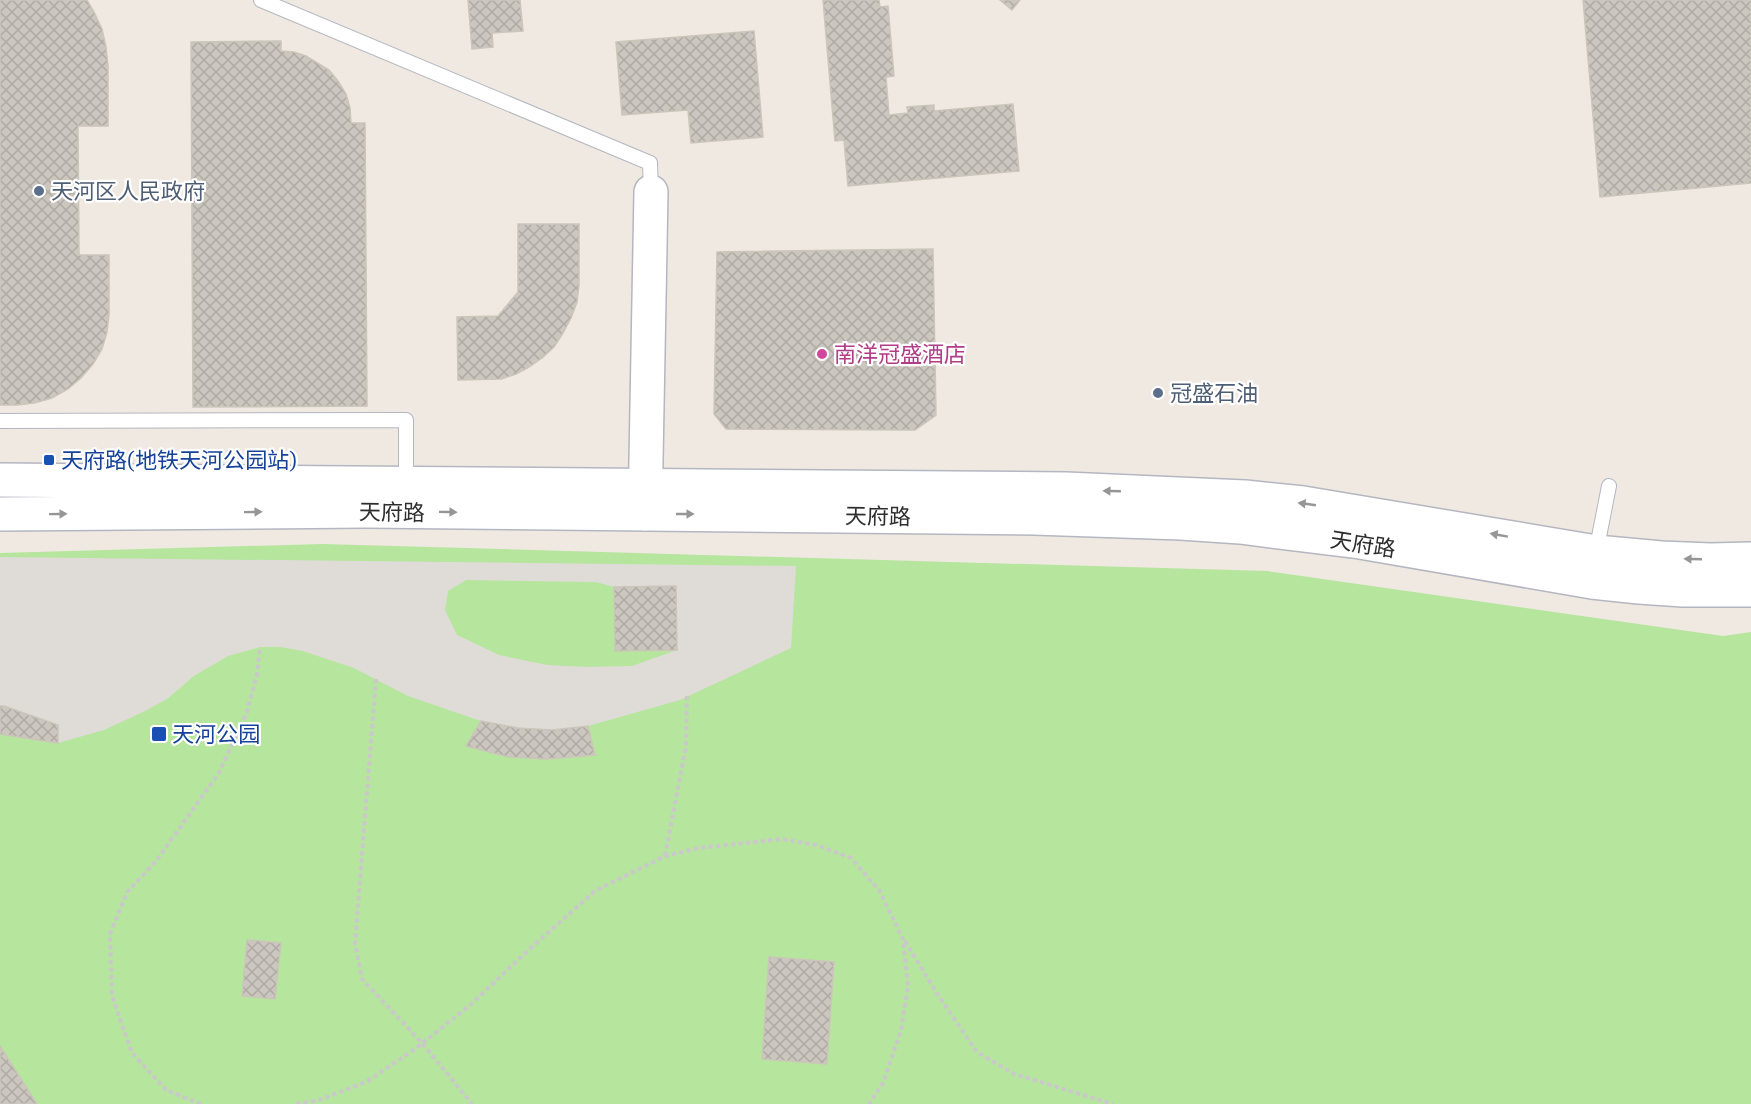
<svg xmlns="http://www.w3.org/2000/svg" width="1751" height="1104" font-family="'Exo 2','Noto Sans SC',sans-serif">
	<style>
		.park { fill: #b6e59e }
		.plaza { fill: #dfdcd8; fill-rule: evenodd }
		.building { fill: url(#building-cross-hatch); stroke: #cbc5ba; stroke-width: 1.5 }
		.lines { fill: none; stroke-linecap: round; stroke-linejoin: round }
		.service-casing { stroke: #b4b7c1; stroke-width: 16 }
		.tertiary-casing { stroke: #b4b7c1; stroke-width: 36 }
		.secondary-casing { stroke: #b4b7c1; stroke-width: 36 }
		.path { stroke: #c9c9c9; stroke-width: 4; stroke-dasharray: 4.5 3; stroke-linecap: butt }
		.service { stroke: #fff; stroke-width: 14 }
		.tertiary { stroke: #fff; stroke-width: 33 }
		.secondary { stroke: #fff; stroke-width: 33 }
		.oneway { fill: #969696 }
		.service-dot { fill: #5c6f8a; stroke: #fff; stroke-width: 2 }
		.hotel-dot { fill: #d1479c; stroke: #fff; stroke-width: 2 }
		.transit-dot { fill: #1a4fb4; stroke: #fff; stroke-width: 2 }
		.labels { text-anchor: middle; stroke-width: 4.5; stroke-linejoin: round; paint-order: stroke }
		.service-label { font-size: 22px; fill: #4e5e75; stroke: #fff; text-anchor: start }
		.hotel-label { font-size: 22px; fill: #b23c85; stroke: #fff; text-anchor: start }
		.transit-label { font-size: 22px; fill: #164399; stroke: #fff; text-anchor: start }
		.street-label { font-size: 22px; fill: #2e2e2e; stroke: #fff }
	</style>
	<defs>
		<pattern id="building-cross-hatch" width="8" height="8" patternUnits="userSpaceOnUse" patternTransform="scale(1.5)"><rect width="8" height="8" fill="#cbc7bf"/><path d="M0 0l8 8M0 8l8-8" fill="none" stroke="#afaba4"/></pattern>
	</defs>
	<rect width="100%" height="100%" fill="#efe9e1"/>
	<polygon class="park" points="322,544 1267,571 1723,636 1751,632 1751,1104 0,1104 0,553"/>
	<path class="plaza" d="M 0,557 L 796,566 L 791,648 L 680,700 L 588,726 L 552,730 L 518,728 L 481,721 L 408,696 L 354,668 L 303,651 L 280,647 L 260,647 L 228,656 L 194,676 L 167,699 L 143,712 L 104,730 L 58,743 L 58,725 L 4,706 L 0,706 ZM 466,580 L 596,582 L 614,587 L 675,586 L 677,650 L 632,666 L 588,667 L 547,665 L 499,655 L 457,635 L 445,610 L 448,591 Z"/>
	<g class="building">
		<polygon points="0,0 87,0 94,12 102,29 106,47 108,66 108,126 78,126 79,255 109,255 109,314 107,332 102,349 93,364 81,378 68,389 52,398 34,403 17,405 0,405"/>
		<polygon points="468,0 520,0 523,31 492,33 493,47 472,49"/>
		<polygon points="823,0 879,0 880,7 888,6 894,76 886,77 889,115 908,113 907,107 934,105 934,111 1013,104 1019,171 848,186 844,140 835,141"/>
		<polygon points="1000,0 1020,0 1012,10"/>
		<polygon points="1583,0 1751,0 1751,183 1600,197"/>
		<polygon points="754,31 763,137 691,143 688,110 622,115 616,42"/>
		<polygon points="281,41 281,51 294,52 306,56 329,70 338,81 346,94 350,108 351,123 365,123 367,406 193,407 191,42"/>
		<polygon points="518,224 579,224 579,285 577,302 571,318 563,333 554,347 542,358 529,367 516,374 501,379 458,380 457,317 498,316 518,292"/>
		<polygon points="933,249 936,415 915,430 726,429 714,414 717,252"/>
		<polygon points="676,586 677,650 615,651 614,587"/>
		<polygon points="0,706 4,706 58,725 58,743 0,734"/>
		<polygon points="481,721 518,728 552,730 588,726 595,755 547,759 509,757 466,746"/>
		<polygon points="247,940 281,943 275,999 242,996"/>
		<polygon points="769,957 834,962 827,1064 762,1059"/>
		<polygon points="0,1046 37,1104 0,1104"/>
	</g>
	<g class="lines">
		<g class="service-casing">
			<g id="service">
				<polyline points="261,0 650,163 651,192"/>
				<polyline points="0,421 406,420 406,483"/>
				<polyline points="1596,552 1609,486"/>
			</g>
		</g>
		<g class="tertiary-casing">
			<polyline id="tertiary" points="645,514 651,192"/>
		</g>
		<g class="secondary-casing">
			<g id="secondary">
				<polyline points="0,480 1066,489 1245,497 1303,503 1596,552 1661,558 1710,560 1751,559"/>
				<polyline points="0,514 367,511 1034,518 1181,523 1240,527 1360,542 1592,582 1639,587 1683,590 1751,590"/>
			</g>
		</g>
		<g class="path">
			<polyline points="376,679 355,943 362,979 422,1043 472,1104"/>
			<polyline points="665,856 686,746 687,696"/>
			<polyline points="905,941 938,995 977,1052 1014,1074 1113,1104"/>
			<polyline points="201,1104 166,1090 132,1053 112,996 110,934 127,892 156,861 219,773 247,712 257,674 260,647"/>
			<polyline points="296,1104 319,1100 366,1082 415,1049 469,1006 534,945 595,891 665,856 699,848 782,839 816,845 851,858 879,890 903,939 908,986 901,1030 883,1083 869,1104"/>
		</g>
		<use href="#service" class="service"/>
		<use href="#tertiary" class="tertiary"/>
		<use href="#secondary" class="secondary"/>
	</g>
	<defs><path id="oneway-solid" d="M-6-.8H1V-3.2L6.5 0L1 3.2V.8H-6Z" transform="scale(1.5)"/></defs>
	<g class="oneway">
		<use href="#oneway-solid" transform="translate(1112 491) rotate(-178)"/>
		<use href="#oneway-solid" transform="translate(1307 504) rotate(-172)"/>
		<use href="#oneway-solid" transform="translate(253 512) rotate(-1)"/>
		<use href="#oneway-solid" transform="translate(448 512) rotate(1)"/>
		<use href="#oneway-solid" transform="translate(58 514) rotate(-1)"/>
		<use href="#oneway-solid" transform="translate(685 514)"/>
		<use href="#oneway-solid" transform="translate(1499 535) rotate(-170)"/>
		<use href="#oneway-solid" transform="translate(1693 559) rotate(-178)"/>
	</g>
	<g class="service-dot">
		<circle cx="39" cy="191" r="6"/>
		<circle cx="1158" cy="393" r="6"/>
	</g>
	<circle class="hotel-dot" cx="822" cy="354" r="6"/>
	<g class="transit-dot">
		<rect x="43" y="454" width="12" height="12" rx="3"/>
		<rect x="151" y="726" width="16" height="16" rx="3"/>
	</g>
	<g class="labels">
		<g class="service-label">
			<text x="51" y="199">天河区人民政府</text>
			<text x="1170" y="401">冠盛石油</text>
		</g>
		<g class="hotel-label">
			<text x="834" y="362">南洋冠盛酒店</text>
		</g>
		<g class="transit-label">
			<text x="61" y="468">天府路(地铁天河公园站)</text>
			<text x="172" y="742">天河公园</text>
		</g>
		<g class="street-label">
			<text transform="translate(392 512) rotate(1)" y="8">天府路</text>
			<text transform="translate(878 516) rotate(1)" y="8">天府路</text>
			<text transform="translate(1363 544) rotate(9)" y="8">天府路</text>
		</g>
	</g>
</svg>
